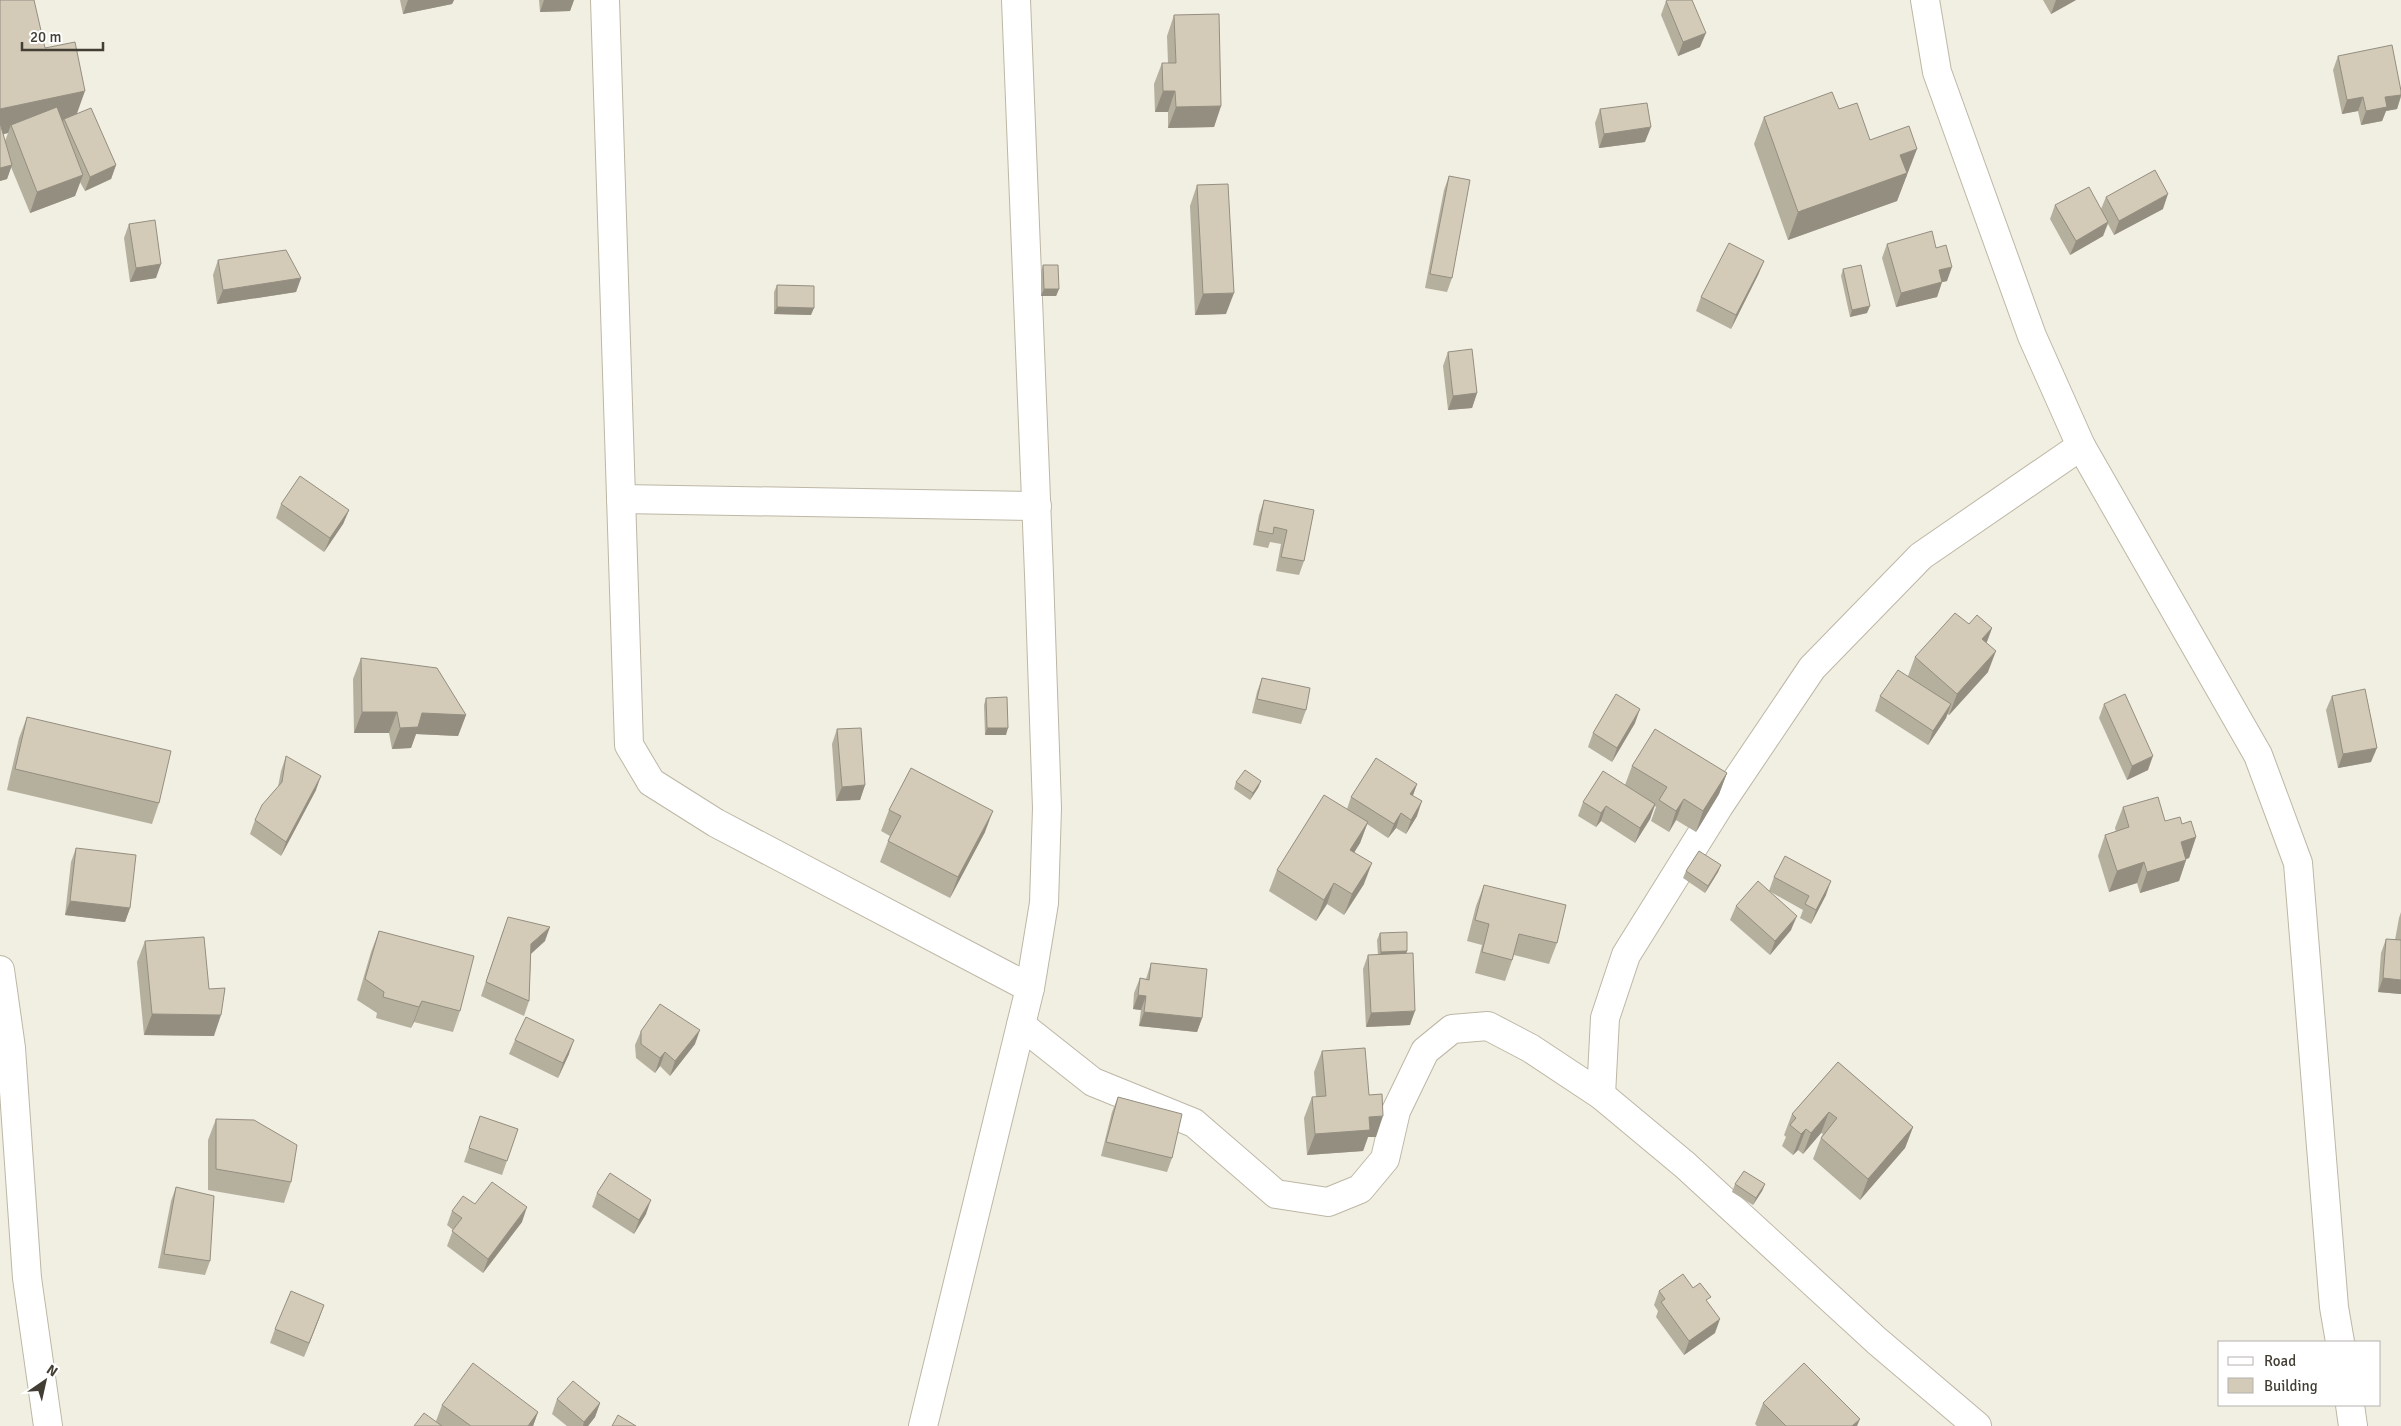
<svg xmlns="http://www.w3.org/2000/svg" width="2401" height="1426" font-family="Signika,sans-serif">
	<style>
		.lines { fill: none; stroke-linecap: round; stroke-linejoin: round }
		.minor-casing { stroke: #bdb7a5; stroke-width: 30 }
		.minor { stroke: #fff; stroke-width: 28 }
		.wall { fill: #b5af9e; fill-rule: evenodd }
		.shaded-wall { fill: #948e81 }
		.building { fill: #d3cbb8; stroke: #948e81 }
	</style>
	<rect width="100%" height="100%" fill="#f1eee2"/>
	<g class="lines">
		<g class="minor-casing">
			<g id="minor">
				<polyline points="605,0 629,745 651,782 716,823 1030,988"/>
				<polyline points="1925,0 1937,72 2032,336 2081,446 2258,755 2298,863 2334,1307 2340,1342"/>
				<polyline points="621,499 1037,506"/>
				<polyline points="0,970 11,1048 27,1278 48,1426"/>
				<polyline points="1021,1025 1093,1082 1194,1123 1276,1194 1328,1202 1360,1189 1385,1159 1396,1111 1425,1051 1452,1029 1488,1026 1530,1048 1601,1095 1685,1165 1877,1341 1977,1426"/>
				<polyline points="1601,1095 1605,1018 1626,955 1719,806 1812,668 1921,556 2081,446"/>
				<polyline points="2350,1405 2353,1426"/>
				<polyline points="923,1426 1030,988 1044,903 1047,808 1039,574 1016,0"/>
			</g>
		</g>
		<use href="#minor" class="minor"/>
	</g>
	<g class="wall">
		<path d="M 0,0 L 45,48 L 77,113 L 116,165 L 111,179 L 85,191 L 80,182 L 75,196 L 30,213 L 11,167 L 7,179 L 0,181 ZM 8,133 L 5,141 L 3,134 Z"/>
		<polygon points="400,0 454,0 452,4 403,14"/>
		<polygon points="539,0 574,0 570,11 540,12"/>
		<polygon points="2043,0 2076,0 2051,14"/>
		<polygon points="1666,1 1700,47 1678,56 1661,15"/>
		<polygon points="1174,15 1221,106 1214,127 1168,128 1168,112 1155,112 1154,84 1162,63 1168,63 1167,36"/>
		<polygon points="2338,56 2401,91 2401,97 2397,109 2386,111 2382,121 2361,125 2358,111 2342,114 2333,70"/>
		<polygon points="1600,109 1645,142 1599,148 1595,123"/>
		<polygon points="1839,109 1907,176 1906,177 1897,201 1788,240 1754,144 1764,117"/>
		<polygon points="1449,176 1452,278 1447,292 1425,288 1444,190"/>
		<polygon points="1197,185 1226,314 1195,315 1190,206"/>
		<polygon points="2106,197 2163,209 2114,235 2108,224 2103,236 2070,255 2050,219 2055,205 2101,209"/>
		<polygon points="129,224 156,278 130,282 124,238"/>
		<polygon points="1887,244 1936,248 1947,281 1942,282 1937,297 1896,307 1882,258"/>
		<polygon points="218,260 301,278 296,292 217,304 213,275"/>
		<polygon points="1764,261 1758,275 1731,329 1696,311 1701,297"/>
		<polygon points="1043,265 1059,289 1056,296 1041,296 1041,272"/>
		<polygon points="1843,269 1867,313 1850,317 1841,276"/>
		<polygon points="777,285 811,315 774,314 774,292"/>
		<polygon points="1448,352 1477,393 1472,408 1448,410 1443,366"/>
		<polygon points="1264,500 1314,510 1304,561 1299,575 1276,571 1281,544 1270,542 1268,548 1253,545 1259,515"/>
		<polygon points="281,504 349,510 343,524 324,552 276,518"/>
		<polygon points="1969,624 1992,628 1987,642 1988,672 1949,715 1947,714 1946,718 1928,745 1875,711 1880,696 1908,676 1915,657"/>
		<polygon points="361,658 466,715 458,736 416,734 411,748 392,749 389,733 354,733 353,679"/>
		<polygon points="1262,678 1306,710 1301,724 1252,713 1257,692"/>
		<polygon points="2332,696 2371,762 2338,768 2326,710"/>
		<polygon points="986,698 1006,735 985,735 984,705"/>
		<polygon points="2104,704 2148,770 2127,780 2099,718"/>
		<polygon points="27,717 159,803 152,824 7,790 19,738"/>
		<polygon points="1635,723 1612,762 1588,747 1593,733"/>
		<polygon points="837,729 865,785 860,800 836,801 832,744"/>
		<polygon points="286,756 316,790 281,856 250,834 255,820 278,787 281,771"/>
		<polygon points="1632,766 1727,773 1719,794 1696,832 1676,820 1669,832 1651,821 1656,807 1655,806 1650,819 1635,843 1601,821 1596,827 1578,816 1583,802 1625,785"/>
		<polygon points="1261,781 1258,788 1250,800 1234,789 1236,782"/>
		<polygon points="1417,784 1413,795 1417,816 1406,834 1396,828 1388,838 1367,824 1360,843 1354,852 1364,884 1344,915 1327,904 1316,921 1269,891 1277,870 1347,809 1351,797"/>
		<polygon points="2123,807 2165,821 2182,824 2196,837 2189,858 2186,859 2186,860 2179,881 2140,893 2137,883 2109,892 2098,856 2105,835 2116,832 2115,828"/>
		<polygon points="889,810 985,832 950,898 880,862 890,836 881,831"/>
		<polygon points="76,848 130,908 125,922 65,915 71,862"/>
		<polygon points="1721,865 1718,872 1705,893 1683,878 1686,871"/>
		<polygon points="1774,877 1826,895 1811,924 1800,918 1803,910 1769,891 1791,930 1770,955 1730,920 1736,906 1769,891"/>
		<polygon points="1484,885 1557,943 1549,964 1514,955 1505,981 1475,973 1482,945 1467,941 1476,906"/>
		<polygon points="2401,912 2401,994 2378,992 2381,953 2386,939 2395,940 2399,918"/>
		<polygon points="379,931 460,1011 453,1032 414,1022 411,1028 376,1018 377,1013 357,1000 371,952"/>
		<polygon points="503,931 545,941 531,954 529,1001 524,1016 481,996"/>
		<polygon points="1380,933 1407,951 1406,953 1410,1025 1366,1027 1363,969 1368,955 1378,955 1377,940"/>
		<polygon points="145,941 214,1036 144,1035 137,962"/>
		<polygon points="1151,963 1202,1018 1197,1032 1139,1026 1141,1010 1133,1009 1134,993 1140,978 1146,979"/>
		<polygon points="641,1031 695,1044 670,1076 660,1066 655,1073 636,1058 635,1045"/>
		<polygon points="515,1040 569,1054 558,1078 509,1054"/>
		<polygon points="1322,1051 1369,1095 1376,1137 1368,1137 1363,1151 1307,1155 1304,1118 1312,1097 1316,1097 1314,1072"/>
		<polygon points="1838,1062 1913,1127 1905,1148 1860,1200 1813,1159 1821,1138 1823,1134 1821,1133 1803,1154 1798,1150 1793,1155 1782,1146 1786,1137 1784,1135 1792,1114"/>
		<polygon points="1118,1097 1172,1158 1167,1172 1101,1156 1112,1112"/>
		<polygon points="480,1116 518,1129 502,1175 464,1162"/>
		<polygon points="216,1119 291,1182 284,1203 208,1190 208,1140"/>
		<polygon points="1735,1184 1765,1184 1762,1191 1753,1205 1732,1192"/>
		<polygon points="176,1187 210,1261 205,1275 158,1268 171,1201"/>
		<polygon points="597,1193 646,1214 634,1234 592,1207"/>
		<polygon points="475,1204 522,1222 483,1273 447,1246 453,1230 447,1225 452,1211"/>
		<polygon points="1693,1288 1715,1333 1684,1355 1656,1317 1658,1311 1654,1305 1659,1291"/>
		<polygon points="324,1305 304,1357 270,1343 275,1329"/>
		<polygon points="557,1399 600,1403 595,1417 588,1426 567,1426 552,1414"/>
		<polygon points="1763,1403 1857,1426 1757,1426 1755,1424"/>
		<polygon points="442,1405 538,1412 533,1426 414,1426 436,1421"/>
	</g>
	<g class="shaded-wall">
		<polygon points="408,0 454,0 452,4 403,14"/>
		<polygon points="544,0 574,0 570,11 540,12"/>
		<polygon points="2056,0 2076,0 2051,14"/>
		<polygon points="1706,33 1700,47 1678,56 1683,42"/>
		<polygon points="85,91 75,119 64,119 63,122 14,132 11,125 8,133 0,135 0,109"/>
		<polygon points="1163,91 1175,91 1168,112 1155,112"/>
		<polygon points="2401,95 2397,109 2386,111 2382,121 2361,125 2366,111 2385,97"/>
		<polygon points="2363,97 2358,111 2342,114 2347,100"/>
		<polygon points="1221,106 1214,127 1168,128 1176,107"/>
		<polygon points="1651,127 1645,142 1599,148 1604,134"/>
		<polygon points="1917,149 1897,201 1788,240 1798,212 1900,155"/>
		<polygon points="12,165 7,179 0,181 0,168"/>
		<polygon points="116,165 111,179 85,191 90,177"/>
		<polygon points="83,175 75,196 30,213 37,192"/>
		<polygon points="2168,194 2163,209 2114,235 2119,221"/>
		<polygon points="2108,222 2103,236 2070,255 2076,241"/>
		<polygon points="1764,261 1758,275 1731,329 1736,315"/>
		<polygon points="161,264 156,278 130,282 136,268"/>
		<polygon points="1952,267 1947,281 1934,284 1939,270"/>
		<polygon points="301,278 296,292 217,304 223,290"/>
		<polygon points="1942,282 1937,297 1896,307 1901,293"/>
		<polygon points="1044,289 1059,289 1056,296 1041,296"/>
		<polygon points="1234,293 1226,314 1195,315 1203,294"/>
		<polygon points="1870,306 1867,313 1850,317 1852,310"/>
		<polygon points="777,307 814,308 811,315 774,314"/>
		<polygon points="1477,393 1472,408 1448,410 1453,396"/>
		<polygon points="349,510 343,524 324,552 330,538"/>
		<polygon points="1992,628 1984,649 1982,639"/>
		<polygon points="1996,651 1988,672 1949,715 1957,694"/>
		<polygon points="1951,704 1946,718 1928,745 1933,731"/>
		<polygon points="1640,709 1635,723 1612,762 1617,748"/>
		<polygon points="362,712 397,712 389,733 354,733"/>
		<polygon points="422,713 466,715 458,736 416,734 411,748 392,749 400,728"/>
		<polygon points="987,728 1008,728 1006,735 985,735"/>
		<polygon points="2377,748 2371,762 2338,768 2343,754"/>
		<polygon points="2153,756 2148,770 2127,780 2132,766"/>
		<polygon points="1727,773 1719,794 1696,832 1703,811"/>
		<polygon points="321,776 316,790 281,856 286,842"/>
		<polygon points="1261,781 1258,788 1250,800 1253,793"/>
		<polygon points="1417,784 1412,798 1410,794"/>
		<polygon points="865,785 860,800 836,801 842,787"/>
		<polygon points="1684,799 1676,820 1669,832 1676,811"/>
		<polygon points="1422,801 1417,816 1406,834 1411,820"/>
		<polygon points="1655,804 1650,819 1635,843 1640,828"/>
		<polygon points="1606,806 1601,821 1596,827 1601,813"/>
		<polygon points="993,811 985,832 950,898 958,877"/>
		<polygon points="1401,813 1396,828 1388,838 1394,824"/>
		<polygon points="1368,822 1360,843 1343,871 1350,850"/>
		<polygon points="2196,837 2189,858 2173,863 2181,842"/>
		<polygon points="2186,860 2179,881 2140,893 2147,872"/>
		<polygon points="2144,862 2137,883 2109,892 2117,871"/>
		<polygon points="1372,863 1364,884 1344,915 1352,894"/>
		<polygon points="1721,865 1718,872 1705,893 1708,886"/>
		<polygon points="1831,881 1826,895 1811,924 1816,910"/>
		<polygon points="1334,883 1327,904 1316,921 1324,900"/>
		<polygon points="70,901 130,908 125,922 65,915"/>
		<polygon points="1797,916 1791,930 1770,955 1775,941"/>
		<polygon points="550,927 545,941 526,958 531,944"/>
		<polygon points="1407,951 1405,958 1378,959 1381,952"/>
		<polygon points="2383,978 2401,980 2401,994 2378,992"/>
		<polygon points="1138,995 1146,996 1141,1010 1133,1009"/>
		<polygon points="422,1001 414,1022 411,1028 419,1007"/>
		<polygon points="1415,1011 1410,1025 1366,1027 1371,1013"/>
		<polygon points="1144,1012 1202,1018 1197,1032 1139,1026"/>
		<polygon points="152,1014 221,1015 214,1036 144,1035"/>
		<polygon points="700,1030 695,1044 670,1076 675,1061"/>
		<polygon points="574,1040 569,1054 558,1078 563,1063"/>
		<polygon points="665,1052 660,1066 655,1073 660,1058"/>
		<polygon points="1829,1112 1821,1133 1803,1154 1811,1133"/>
		<polygon points="1383,1116 1376,1137 1368,1137 1363,1151 1307,1155 1315,1134 1369,1117"/>
		<polygon points="1913,1127 1905,1148 1860,1200 1868,1179"/>
		<polygon points="1806,1129 1798,1150 1793,1155 1801,1134"/>
		<polygon points="1765,1184 1762,1191 1753,1205 1756,1198"/>
		<polygon points="651,1200 646,1214 634,1234 639,1220"/>
		<polygon points="527,1207 522,1222 483,1273 488,1259"/>
		<polygon points="324,1305 319,1319 304,1357 309,1343"/>
		<polygon points="1720,1319 1715,1333 1684,1355 1689,1341"/>
		<polygon points="600,1403 595,1417 588,1426 583,1426 584,1422"/>
		<polygon points="538,1412 533,1426 528,1426"/>
		<polygon points="1860,1419 1857,1426 1852,1426"/>
	</g>
	<g class="building">
		<polygon points="0,0 34,0 45,48 75,42 85,91 0,109"/>
		<polygon points="1668,0 1692,0 1706,33 1683,42 1666,1"/>
		<polygon points="1219,14 1221,106 1176,107 1175,91 1163,91 1162,63 1176,63 1174,15"/>
		<polygon points="2392,45 2401,91 2401,95 2385,97 2387,107 2366,111 2363,97 2347,100 2338,56"/>
		<polygon points="1832,92 1839,109 1857,103 1870,140 1909,126 1917,149 1900,155 1907,173 1798,212 1764,117"/>
		<polygon points="1647,103 1651,127 1604,134 1600,109"/>
		<polygon points="57,107 83,175 37,192 11,125"/>
		<polygon points="91,108 116,165 90,177 64,119"/>
		<polygon points="0,123 12,165 0,168"/>
		<polygon points="2155,170 2168,194 2119,221 2106,197"/>
		<polygon points="1449,176 1470,180 1452,278 1430,274"/>
		<polygon points="1228,184 1234,293 1203,294 1197,185"/>
		<polygon points="2089,187 2108,222 2076,241 2055,205"/>
		<polygon points="155,220 161,264 136,268 129,224"/>
		<polygon points="1932,231 1936,248 1946,245 1952,267 1939,270 1942,282 1901,293 1887,244"/>
		<polygon points="1729,243 1764,261 1736,315 1701,297"/>
		<polygon points="286,250 301,278 223,290 218,260"/>
		<polygon points="1043,265 1058,265 1059,289 1044,289"/>
		<polygon points="1861,265 1870,306 1852,310 1843,269"/>
		<polygon points="777,285 814,286 814,308 777,307"/>
		<polygon points="1472,349 1477,393 1453,396 1448,352"/>
		<polygon points="300,476 349,510 330,538 281,504"/>
		<polygon points="1264,500 1314,510 1304,561 1281,557 1287,530 1274,527 1273,534 1258,531"/>
		<polygon points="1955,613 1969,624 1977,615 1992,628 1982,639 1996,651 1957,694 1915,657"/>
		<polygon points="361,658 437,668 466,715 422,713 418,727 400,728 397,712 362,712"/>
		<polygon points="1898,670 1951,704 1933,731 1880,696"/>
		<polygon points="1262,678 1310,688 1306,710 1257,699"/>
		<polygon points="2365,689 2377,748 2343,754 2332,696"/>
		<polygon points="1616,694 1640,709 1617,748 1593,733"/>
		<polygon points="2125,694 2153,756 2132,766 2104,704"/>
		<polygon points="1007,697 1008,728 987,728 986,698"/>
		<polygon points="27,717 171,751 159,803 15,769"/>
		<polygon points="861,728 865,785 842,787 837,729"/>
		<polygon points="1655,729 1727,773 1703,811 1684,799 1676,811 1659,800 1667,787 1632,766"/>
		<polygon points="286,756 321,776 286,842 255,820 262,805 282,782"/>
		<polygon points="1376,758 1417,784 1410,794 1422,801 1411,820 1401,813 1394,824 1351,797"/>
		<polygon points="911,768 993,811 958,877 888,841 901,816 889,810"/>
		<polygon points="1245,770 1261,781 1253,793 1236,782"/>
		<polygon points="1603,771 1655,804 1640,828 1606,806 1601,813 1583,802"/>
		<polygon points="1324,795 1368,822 1350,850 1372,863 1352,894 1334,883 1324,900 1277,870"/>
		<polygon points="2158,797 2165,821 2180,817 2182,824 2191,821 2196,837 2181,842 2186,860 2147,872 2144,862 2117,871 2105,835 2129,827 2123,807"/>
		<polygon points="76,848 136,855 130,908 70,901"/>
		<polygon points="1699,851 1721,865 1708,886 1686,871"/>
		<polygon points="1785,856 1831,881 1816,910 1805,904 1809,896 1774,877"/>
		<polygon points="1758,881 1797,916 1775,941 1736,906"/>
		<polygon points="1484,885 1566,905 1557,943 1519,934 1512,960 1482,952 1489,924 1475,920"/>
		<polygon points="508,917 550,927 531,944 529,1001 486,982"/>
		<polygon points="379,931 474,956 460,1011 422,1001 419,1007 383,997 384,992 365,979"/>
		<polygon points="1407,932 1407,951 1381,952 1380,933"/>
		<polygon points="204,937 209,989 225,988 221,1015 152,1014 145,941"/>
		<polygon points="2386,939 2401,940 2401,980 2383,978"/>
		<polygon points="1413,953 1415,1011 1371,1013 1368,955"/>
		<polygon points="1151,963 1207,969 1202,1018 1144,1012 1146,996 1138,995 1140,978 1149,980"/>
		<polygon points="660,1004 700,1030 675,1061 665,1052 660,1058 641,1044 641,1031"/>
		<polygon points="526,1017 574,1040 563,1063 515,1040"/>
		<polygon points="1365,1048 1369,1095 1382,1094 1383,1116 1369,1117 1370,1130 1315,1134 1312,1097 1326,1096 1322,1051"/>
		<polygon points="1838,1062 1913,1127 1868,1179 1821,1138 1837,1118 1829,1112 1811,1133 1806,1129 1801,1134 1790,1125 1796,1118 1792,1114"/>
		<polygon points="1118,1097 1182,1114 1172,1158 1106,1142"/>
		<polygon points="480,1116 518,1129 507,1161 469,1148"/>
		<polygon points="216,1119 254,1120 297,1145 291,1182 216,1169"/>
		<polygon points="1744,1171 1765,1184 1756,1198 1735,1184"/>
		<polygon points="610,1173 651,1200 639,1220 597,1193"/>
		<polygon points="492,1182 527,1207 488,1259 452,1231 462,1218 452,1211 463,1196 475,1204"/>
		<polygon points="176,1187 214,1196 210,1261 164,1254"/>
		<polygon points="1683,1274 1693,1288 1700,1283 1711,1297 1706,1300 1720,1319 1689,1341 1661,1302 1665,1299 1659,1291"/>
		<polygon points="291,1291 324,1305 309,1343 275,1329"/>
		<polygon points="473,1363 538,1412 528,1426 471,1426 442,1405"/>
		<polygon points="1804,1363 1860,1419 1852,1426 1786,1426 1763,1403"/>
		<polygon points="573,1381 600,1403 584,1422 557,1399"/>
		<polygon points="424,1413 442,1426 414,1426"/>
		<polygon points="618,1415 636,1426 612,1426"/>
	</g>
	<rect x="2218" y="1341" width="162" height="65" fill="#ffffff" stroke="#b4b2ad"/>
	<rect x="2228" y="1357" width="25" height="8" fill="#ffffff" stroke="#b4b2ad"/>
	<text x="2264" y="1366" font-size="15" fill="#433e33">Road</text>
	<rect x="2228" y="1378" width="25" height="15" fill="#d3cbb8" stroke="#b4b2ad"/>
	<text x="2264" y="1391" font-size="15" fill="#433e33">Building</text>
	<g transform="translate(45 1381) rotate(34)" stroke="#ffffff" stroke-width="4" paint-order="stroke">
	<path d="M0-4L9 19L0 12L-9 19Z" fill="#433e33"/>
	<text y="-8" font-size="14" font-weight="bold" text-anchor="middle" fill="#433e33">N</text>
	</g>
	<path d="M22 42v8h81v-8" fill="none" stroke="#433e33" stroke-width="2.5"/>
	<text x="30" y="42" font-size="15" fill="#433e33" stroke="#ffffff" stroke-width="4" paint-order="stroke">20 m</text>
</svg>
